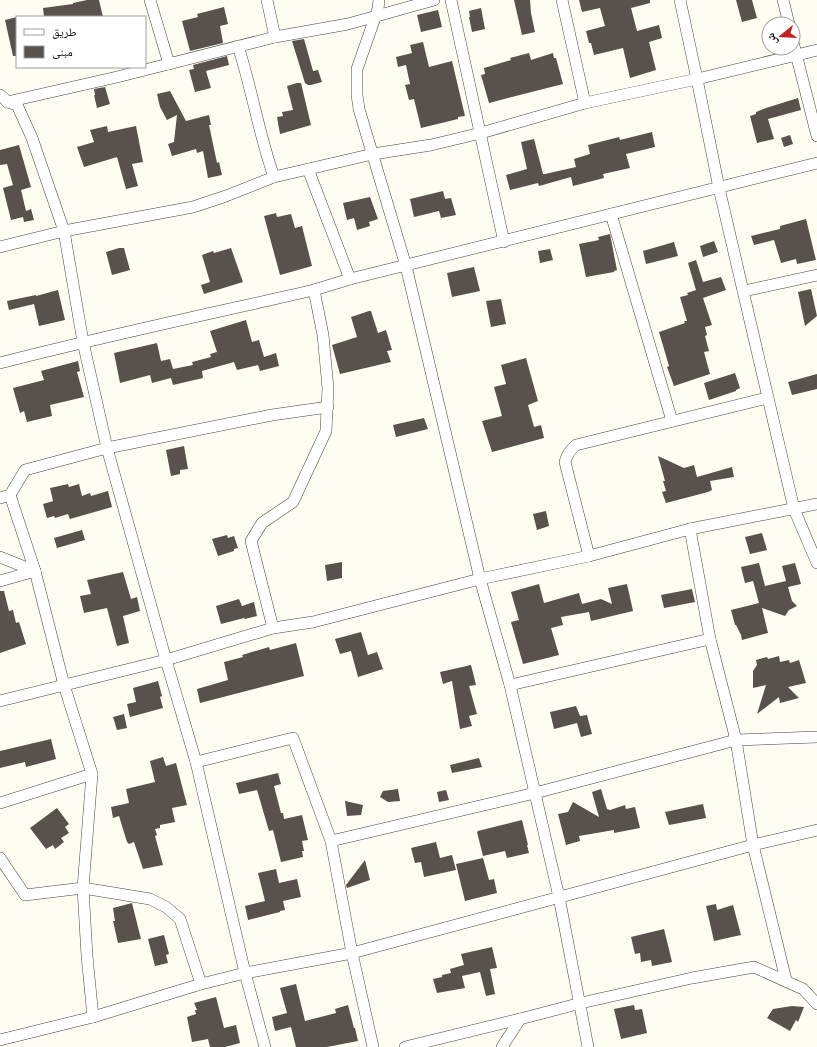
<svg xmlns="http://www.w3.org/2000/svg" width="817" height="1047" font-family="'IBM Plex Serif','Noto Naskh Arabic',serif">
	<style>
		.building { fill: #59514b }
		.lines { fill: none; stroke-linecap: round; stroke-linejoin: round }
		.minor-casing { stroke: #434343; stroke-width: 12 }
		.minor { stroke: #fff; stroke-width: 11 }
	</style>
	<rect width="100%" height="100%" fill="#fffdf2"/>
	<g class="building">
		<polygon points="87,0 99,0 103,17 44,17 43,8 73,4 73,3"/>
		<polygon points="514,0 530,0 531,13 535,32 522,35"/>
		<polygon points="579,0 650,0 650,3 631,8 637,31 659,25 662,38 649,42 656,70 630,78 623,48 594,55 591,43 589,43 586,31 605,26 600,8 582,12"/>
		<polygon points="736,0 752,0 757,18 742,22"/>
		<polygon points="224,7 228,24 220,26 223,43 190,51 182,21 198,17 197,14"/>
		<polygon points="481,8 485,29 472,32 469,17 470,17 469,11"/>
		<polygon points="438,10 442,27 421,32 417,15"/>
		<polygon points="17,17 17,56 13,56 5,20"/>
		<polygon points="304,39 313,71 318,70 322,82 311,85 308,85 305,83 292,41"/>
		<polygon points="423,42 429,67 452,61 465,116 458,117 458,119 421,128 414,99 409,100 405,85 410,84 406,65 398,67 396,57 412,53 410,45"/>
		<polygon points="529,53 531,60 553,53 554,58 556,58 563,84 489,103 481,75 485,74 484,68 511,60 510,58"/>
		<polygon points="227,56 229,65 206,71 211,88 195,92 189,70 194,69 193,65"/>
		<polygon points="297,83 301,83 311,125 280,134 277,117 283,116 282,112 293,110 287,86"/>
		<polygon points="105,87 110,104 97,108 94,95 95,95 94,89"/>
		<polygon points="170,91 186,121 209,115 211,125 209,125 217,163 219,162 222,175 208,178 203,151 197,153 196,149 172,156 168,144 174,142 177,115 167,120 160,107 157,94"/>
		<polygon points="798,98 801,110 768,119 774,139 757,143 750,116 756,114 756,112 766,108"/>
		<polygon points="107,126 108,132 136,126 143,162 132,164 138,186 126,189 117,157 84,167 77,147 94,142 90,130"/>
		<polygon points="652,132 655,147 626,154 630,168 603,174 604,178 573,186 571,177 539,186 538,183 510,190 506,175 527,169 521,142 534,139 543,174 545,174 576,167 574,159 590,154 588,145 619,137 620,140"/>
		<polygon points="790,135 793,144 784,147 781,138"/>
		<polygon points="19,145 31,187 21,190 26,211 31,209 34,220 24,222 23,217 11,220 3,188 13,185 7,164 0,165 0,150"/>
		<polygon points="443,191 445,199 451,198 456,215 441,218 439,211 414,217 410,199"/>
		<polygon points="370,197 378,219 369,222 370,226 357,230 354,218 347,220 343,203"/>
		<polygon points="276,213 277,217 291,214 295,228 302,226 312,266 280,275 264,216"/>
		<polygon points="806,219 816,260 797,264 796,259 781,263 774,240 754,245 751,236 780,229 780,226"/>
		<polygon points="610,234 617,270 614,271 614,272 586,277 579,244 599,240 598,237"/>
		<polygon points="714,241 718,252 703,257 700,246"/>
		<polygon points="674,242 678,256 646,264 643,251"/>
		<polygon points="119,248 124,248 130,270 112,275 106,252"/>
		<polygon points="231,248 243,282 204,294 201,285 210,282 202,255 213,251 214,253"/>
		<polygon points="550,249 553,260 540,263 538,251"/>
		<polygon points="696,260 703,282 721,277 726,290 703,298 712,325 705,327 707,335 705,336 709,351 704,352 710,374 674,386 667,367 669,366 659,332 685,323 684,321 687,321 680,297 688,295 687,293 696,290 688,263"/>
		<polygon points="474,267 480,291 452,297 447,273"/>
		<polygon points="811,289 817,316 805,326 798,292"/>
		<polygon points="58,290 65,320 39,326 34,304 9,310 7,301 36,295 36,296"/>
		<polygon points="501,299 506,324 491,327 486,301"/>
		<polygon points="369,311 371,311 378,333 386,330 392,350 387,351 391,362 340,374 332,345 357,337 351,317"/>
		<polygon points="246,320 252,342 259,340 264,357 276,353 279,366 260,371 258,365 237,370 234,362 202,371 203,378 173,385 171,378 152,383 150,375 120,383 114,353 157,343 161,361 170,359 173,369 193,365 192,362 211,357 210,354 217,352 210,331"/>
		<polygon points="526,358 538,401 528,405 534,427 541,425 544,438 492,452 482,421 502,416 494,387 506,384 501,365"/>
		<polygon points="78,361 80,371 77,372 84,397 50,405 52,416 27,422 24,411 20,413 13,388 44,380 41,371"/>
		<polygon points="735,373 740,388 736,390 736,391 709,400 704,383"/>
		<polygon points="817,374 817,389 792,395 788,382"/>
		<polygon points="424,418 428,429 396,437 393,425"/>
		<polygon points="184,446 188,469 180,470 180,474 171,476 166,450"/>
		<polygon points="658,456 684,468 694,465 697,477 732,467 734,477 710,481 712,490 708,492 666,503 662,492 666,491 663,481 665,481"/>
		<polygon points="68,484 69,487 79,484 82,496 90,493 91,496 108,491 112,507 70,519 68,514 55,518 54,516 47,518 43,504 53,501 50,488"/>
		<polygon points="546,511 549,526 537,530 533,514"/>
		<polygon points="82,530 85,540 57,548 54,538"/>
		<polygon points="762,533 767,550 750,554 745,537"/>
		<polygon points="227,535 228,538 234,536 238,548 234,549 234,551 218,556 212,539"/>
		<polygon points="342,562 342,578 327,581 325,565"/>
		<polygon points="759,563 765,586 786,581 782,566 795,563 801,584 788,587 792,601 797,606 789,610 785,616 762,608 768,633 742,640 741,635 736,625 735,625 731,610 759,603 753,581 745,583 741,567"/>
		<polygon points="123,572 131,599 137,597 140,611 123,616 129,643 117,646 107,608 84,613 80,596 91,594 87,580"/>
		<polygon points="539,584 544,603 579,593 582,604 601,599 612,604 608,588 627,584 633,611 591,621 589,612 561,617 563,625 551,628 559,655 523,664 511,622 519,620 511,592"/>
		<polygon points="692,589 695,602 664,608 661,595"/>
		<polygon points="0,591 4,591 9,611 13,610 16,623 19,622 26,644 0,653"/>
		<polygon points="239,599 242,606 254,602 257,616 245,619 244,618 221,624 216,606"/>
		<polygon points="361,632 368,655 377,652 383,669 358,677 351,651 340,654 335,639"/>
		<polygon points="296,643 304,676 200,703 197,689 228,680 224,662 243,657 242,655 269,647 270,650"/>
		<polygon points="779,656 780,662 789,660 790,663 799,660 806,683 788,687 799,698 780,703 779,697 757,714 766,685 753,688 753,671 757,665 756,660 767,657 768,659"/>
		<polygon points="471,665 476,685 469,686 477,714 469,716 472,726 460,729 452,681 443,684 440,672"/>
		<polygon points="158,681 162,696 160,697 163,708 130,717 127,704 136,702 133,688"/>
		<polygon points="576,706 580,716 587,715 592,734 581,737 577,723 554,729 550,712"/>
		<polygon points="124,714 127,728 117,730 113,717"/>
		<polygon points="51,739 56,759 26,767 25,762 0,768 0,751"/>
		<polygon points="163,757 166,766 176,763 187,805 172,808 175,822 160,825 160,828 155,829 157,835 155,836 163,865 143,869 134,842 129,844 127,842 119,816 113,818 111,807 129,803 126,789 155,782 150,761"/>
		<polygon points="479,758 482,767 452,773 450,765"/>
		<polygon points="278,773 281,784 274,786 281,813 283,813 284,819 302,815 308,840 302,841 304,851 302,851 303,857 281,862 273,830 269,831 257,790 239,794 236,783"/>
		<polygon points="398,789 400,801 388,802 380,797 383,791"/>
		<polygon points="601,789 607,809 610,810 625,805 626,809 635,807 640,828 614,833 614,830 579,836 580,841 566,845 558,814 568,812 573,802 599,817 592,792"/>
		<polygon points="446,790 449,800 439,802 437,792"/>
		<polygon points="345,801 363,805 361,815 347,816"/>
		<polygon points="703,804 706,818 669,825 665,812"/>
		<polygon points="57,808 69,824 65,827 69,833 61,838 64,842 55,849 53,845 46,849 30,828"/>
		<polygon points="522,820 528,845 527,845 529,853 507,858 505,851 483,856 477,832 478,831"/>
		<polygon points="436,842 440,858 452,855 456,870 424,877 421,862 415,863 411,848"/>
		<polygon points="483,858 489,880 494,879 497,893 465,901 456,864"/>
		<polygon points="365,860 370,880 347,888 346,885"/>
		<polygon points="276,869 279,883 297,879 301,897 283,901 285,910 280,911 280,912 248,920 245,906 265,901 258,873"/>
		<polygon points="132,903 141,939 118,943 113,921 115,921 113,908"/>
		<polygon points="716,904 717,910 733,905 741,935 714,941 706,906"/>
		<polygon points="664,929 672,962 652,966 651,960 641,962 640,953 635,954 631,937"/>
		<polygon points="164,935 169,954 166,955 168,963 155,966 148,939"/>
		<polygon points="492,947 497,968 490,969 495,994 486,996 480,972 462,976 465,988 437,993 433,979 442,977 442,975 451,973 450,969 464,965 461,954"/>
		<polygon points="296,984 305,1021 336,1013 335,1009 348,1005 354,1028 355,1028 358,1041 327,1047 296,1047 291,1027 275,1031 272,1017 287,1013 280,988"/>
		<polygon points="216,997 224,1028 236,1025 240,1043 225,1047 210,1047 208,1039 192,1042 187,1017 196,1014 195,1010 197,1010 194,1003"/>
		<polygon points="634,1005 635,1010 642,1009 647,1033 621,1039 614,1009"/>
		<polygon points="792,1006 804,1007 798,1022 796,1020 790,1031 767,1018 773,1009"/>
	</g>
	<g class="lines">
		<g class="minor-casing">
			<g id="minor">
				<polyline points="150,0 169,64"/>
				<polyline points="267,0 275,37"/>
				<polyline points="379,0 378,9 357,69 357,95 359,109 406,266 480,579 510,685 559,897 588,1047"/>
				<polyline points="451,0 504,242"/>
				<polyline points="562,0 585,103"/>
				<polyline points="680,0 697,79 719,188 794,509 817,563"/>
				<polyline points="783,0 789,24"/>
				<polyline points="793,42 817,136"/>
				<path d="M 238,46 C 252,89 259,135 274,177"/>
				<polyline points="0,95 8,102 17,105 32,138 64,231 83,342 107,448 166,660 196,762 245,973 265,1047"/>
				<polyline points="7,102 117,77 275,37 348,24 434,0"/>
				<polyline points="308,169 350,279"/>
				<polyline points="611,214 672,421"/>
				<polyline points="0,247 64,231 193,207 226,196 274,177 373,154 431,145 481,133 585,103 697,79 817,50"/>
				<polyline points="744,291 817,275"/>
				<path d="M 0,363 C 104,336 209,314 314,290"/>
				<polyline points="10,495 35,571 64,685 92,774 83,888 87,956 93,1017"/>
				<polyline points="0,498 10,495 25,470 107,448 272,415 328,407"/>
				<polyline points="690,529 710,639 736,740 753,845 786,980"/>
				<path d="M 589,556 L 565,462 C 567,454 570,450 576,445 L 767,398"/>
				<polyline points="0,557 35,571"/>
				<polyline points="0,581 35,571"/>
				<polyline points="273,628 251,541 262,523 293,502 326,431 328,388 323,335 314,290 350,279 817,163"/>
				<polyline points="510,685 710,639"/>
				<polyline points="0,701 166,660 273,628 313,622 480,579 589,556 690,529 817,504"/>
				<polyline points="196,762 293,738 331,841 352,953 373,1047"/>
				<polyline points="0,803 92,774"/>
				<polyline points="331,841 535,793 736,740 817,737"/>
				<polyline points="0,858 25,895 83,888 150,899 166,907 180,919 201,984"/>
				<polyline points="0,1040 93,1017 201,984 245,973 352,953 753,845 817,830"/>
				<polyline points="405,1047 520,1019 581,1003 692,978 754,967 803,989 817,1004"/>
				<polyline points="502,1047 520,1019"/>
			</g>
		</g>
		<use href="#minor" class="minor"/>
	</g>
	<rect x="16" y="16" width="130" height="52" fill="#ffffff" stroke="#9f9f9f"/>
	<rect x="24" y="29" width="20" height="6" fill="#ffffff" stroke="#9f9f9f"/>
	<text x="52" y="36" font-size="12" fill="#101010">طريق</text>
	<rect x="24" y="46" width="20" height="12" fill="#59514b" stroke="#9f9f9f"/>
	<text x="52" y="56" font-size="12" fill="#101010">مبنى</text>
	<g transform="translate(781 36) rotate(252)"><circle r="19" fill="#ffffff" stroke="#9f9f9f"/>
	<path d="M0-3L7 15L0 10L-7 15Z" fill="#c42325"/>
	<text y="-6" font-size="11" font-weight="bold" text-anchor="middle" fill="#101010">ش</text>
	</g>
</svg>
